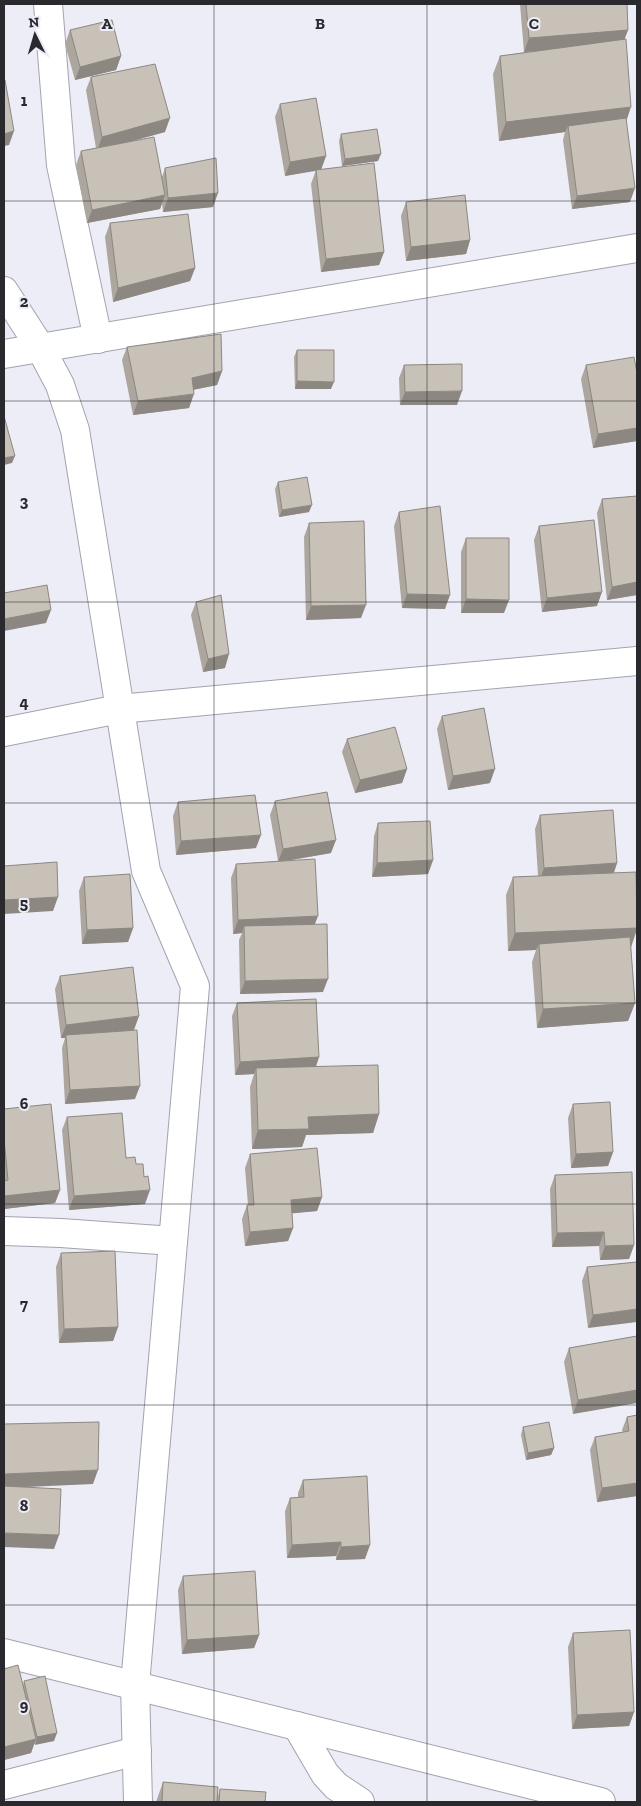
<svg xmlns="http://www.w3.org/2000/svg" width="641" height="1806" font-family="'Zilla Slab',serif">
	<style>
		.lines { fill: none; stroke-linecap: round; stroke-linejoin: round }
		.minor-casing { stroke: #a2a3ad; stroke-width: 30 }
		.minor { stroke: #fff; stroke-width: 28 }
		.wall { fill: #aca69e }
		.shaded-wall { fill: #8c8781 }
		.building { fill: #c8c1b8; stroke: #8c8781 }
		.grid { fill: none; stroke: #2a2a2e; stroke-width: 1; stroke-opacity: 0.55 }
		.grid-label { font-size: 16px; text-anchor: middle; font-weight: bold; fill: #2a2a2e; stroke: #ededf8; stroke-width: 4; stroke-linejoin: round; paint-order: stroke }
	</style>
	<rect width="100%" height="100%" fill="#ededf8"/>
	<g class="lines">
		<g class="minor-casing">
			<g id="minor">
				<polyline points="48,4 61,165 98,339"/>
				<polyline points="4,291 40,347 60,385 75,430 146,871 195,986 135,1685 138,1802"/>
				<polyline points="4,354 637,248"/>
				<polyline points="4,732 119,709 637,661"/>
				<polyline points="4,1231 61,1233 173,1241"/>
				<polyline points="4,1653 601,1802"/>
				<polyline points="297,1726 325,1774 336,1786 360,1802"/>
				<polyline points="4,1785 137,1751"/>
			</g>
		</g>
		<use href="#minor" class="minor"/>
	</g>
	<g class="wall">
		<polygon points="520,4 627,4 628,30 624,40 626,121 630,202 572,209 563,140 565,132 499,141 493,74 500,56 535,51 524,52"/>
		<polygon points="70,30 121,56 116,70 75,80 65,44"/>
		<polygon points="91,77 165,132 127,142 162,177 165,168 213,207 163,212 162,203 160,209 87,223 76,165 81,151 96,148 86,90"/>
		<polygon points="280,104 326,156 321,169 384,252 379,265 321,272 311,184 316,170 285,176 275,117"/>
		<polygon points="341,134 378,161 342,166 339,141"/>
		<polygon points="406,202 470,240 466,254 406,261 401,216"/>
		<polygon points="110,223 195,268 190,281 113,302 105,237"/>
		<polygon points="127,347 222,371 217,385 193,390 189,408 133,415 122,360"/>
		<polygon points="297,350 331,389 295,389 294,357"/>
		<polygon points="404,365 457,405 400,405 399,378"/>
		<polygon points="586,365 637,373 637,441 593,448 581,379"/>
		<polygon points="278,482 309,512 279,517 275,489"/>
		<polygon points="637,496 637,595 607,600 597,513 602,499"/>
		<polygon points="399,512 445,609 402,608 394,526"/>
		<polygon points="309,523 361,618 306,620 304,537"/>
		<polygon points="539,526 597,606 542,612 534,540"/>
		<polygon points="466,538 504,613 461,613 461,552"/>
		<polygon points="196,602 225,668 203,672 191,615"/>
		<polygon points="442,716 490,783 448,790 437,729"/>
		<polygon points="347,739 407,769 402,783 355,793 342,752"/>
		<polygon points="275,801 331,853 287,861 315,924 323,992 240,994 239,940 242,933 233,934 231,878 236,864 278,861 270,815"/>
		<polygon points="178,802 256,848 176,855 173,816"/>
		<polygon points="540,815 617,863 614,873 637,909 637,930 631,947 635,1003 628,1021 537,1028 532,962 536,950 508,951 506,895 513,877 538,876 535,829"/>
		<polygon points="378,823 433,860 428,874 372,877 374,836"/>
		<polygon points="84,877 133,928 128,942 82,944 79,891"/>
		<polygon points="60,976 134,1030 124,1031 135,1099 65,1104 62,1048 65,1038 61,1038 55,989"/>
		<polygon points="237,1003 319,1057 316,1067 379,1114 373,1133 306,1135 302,1147 252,1149 250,1087 254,1074 235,1075 232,1016"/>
		<polygon points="573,1104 613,1152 608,1166 571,1168 568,1118"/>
		<polygon points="4,1109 60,1190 55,1203 4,1209"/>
		<polygon points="67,1117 136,1164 145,1204 69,1210 62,1130"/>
		<polygon points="250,1154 322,1197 317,1211 292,1213 293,1228 288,1241 245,1246 242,1219 247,1205 248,1205 245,1168"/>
		<polygon points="555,1175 634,1245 629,1259 600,1260 599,1246 552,1247 550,1189"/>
		<polygon points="61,1253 118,1327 113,1341 59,1343 56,1267"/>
		<polygon points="637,1262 588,1328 582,1281 587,1267"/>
		<polygon points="637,1336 573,1414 564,1362 569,1348"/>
		<polygon points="637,1415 637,1496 597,1502 590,1450 595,1437 623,1432 622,1430 627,1417"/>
		<polygon points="523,1427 554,1448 551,1455 526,1460 521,1435"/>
		<polygon points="303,1480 365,1559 336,1560 336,1556 287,1558 285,1511 290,1498 298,1497 298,1493"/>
		<polygon points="183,1576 259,1635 254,1648 182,1654 178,1590"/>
		<polygon points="573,1633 634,1712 629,1726 572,1729 568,1647"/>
		<polygon points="4,1669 23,1685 24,1681 54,1741 34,1744 31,1753 4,1760"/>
		<polygon points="163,1782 218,1796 220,1789 265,1802 156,1802"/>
	</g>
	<g class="shaded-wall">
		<polygon points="628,30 623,43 524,52 529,38"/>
		<polygon points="121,56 116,70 75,80 80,67"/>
		<polygon points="631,107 625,125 568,126 565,132 499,141 506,122"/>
		<polygon points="170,118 165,132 97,151 102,137"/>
		<polygon points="14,131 9,145 4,146 4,134"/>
		<polygon points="381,154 378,161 342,166 345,159"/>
		<polygon points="326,156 321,170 285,176 290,162"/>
		<polygon points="635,188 630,202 572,209 577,196"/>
		<polygon points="218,193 213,207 163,212 168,198"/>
		<polygon points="165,195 160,209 87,223 92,210"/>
		<polygon points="470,240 466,254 406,261 411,247"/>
		<polygon points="384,252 379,265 321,272 326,259"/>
		<polygon points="195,268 190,281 113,302 118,288"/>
		<polygon points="222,371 217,385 187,391 192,378"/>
		<polygon points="297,381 334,382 331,389 295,389"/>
		<polygon points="462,391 457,405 400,405 405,392"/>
		<polygon points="194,394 189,408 133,415 138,401"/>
		<polygon points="637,428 637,441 593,448 598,434"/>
		<polygon points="15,456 12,463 4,465 4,458"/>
		<polygon points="312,505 309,512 279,517 282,510"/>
		<polygon points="637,582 637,595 607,600 612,587"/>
		<polygon points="602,592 597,606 542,612 547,598"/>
		<polygon points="407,594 450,595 445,609 402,608"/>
		<polygon points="466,599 509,600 504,613 461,613"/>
		<polygon points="366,605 361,618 306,620 311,606"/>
		<polygon points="51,610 46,623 4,631 4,619"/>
		<polygon points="229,654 225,668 203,672 208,659"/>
		<polygon points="407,769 402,783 355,793 360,780"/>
		<polygon points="495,769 490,783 448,790 453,776"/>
		<polygon points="261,835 256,848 176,855 181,841"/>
		<polygon points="336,840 331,853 278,862 283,849"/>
		<polygon points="433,860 428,874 372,877 377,863"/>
		<polygon points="617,863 612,877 539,882 544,868"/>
		<polygon points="58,897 53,911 4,914 4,900"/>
		<polygon points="318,916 313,929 244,926 242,933 233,934 238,920"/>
		<polygon points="133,928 128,942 82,944 87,930"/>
		<polygon points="637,928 631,947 539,944 536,950 508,951 515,933"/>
		<polygon points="328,979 323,992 240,994 245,981"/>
		<polygon points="635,1003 628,1021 537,1028 543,1009"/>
		<polygon points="139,1016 134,1030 67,1038 66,1035 65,1038 61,1038 66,1025"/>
		<polygon points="319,1057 314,1071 256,1068 254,1074 235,1075 240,1062"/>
		<polygon points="140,1086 135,1099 65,1104 70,1090"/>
		<polygon points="379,1114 373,1133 306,1135 302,1147 252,1149 258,1130 308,1117"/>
		<polygon points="613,1152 608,1166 571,1168 576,1154"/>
		<polygon points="60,1190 55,1203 4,1209 4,1196"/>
		<polygon points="150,1190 145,1204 69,1210 74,1196"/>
		<polygon points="322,1197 317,1211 286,1214 291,1200"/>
		<polygon points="293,1228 288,1241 245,1246 250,1232"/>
		<polygon points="604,1232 599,1246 552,1247 557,1233"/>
		<polygon points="634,1245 629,1259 600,1260 605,1246"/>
		<polygon points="637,1309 637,1322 588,1328 593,1315"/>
		<polygon points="118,1327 113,1341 59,1343 64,1329"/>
		<polygon points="637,1390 637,1403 573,1414 578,1400"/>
		<polygon points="554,1448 551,1455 526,1460 528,1453"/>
		<polygon points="98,1470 93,1484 4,1488 4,1474"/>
		<polygon points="637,1483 637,1496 597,1502 602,1488"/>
		<polygon points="4,1533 59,1535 54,1549 4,1547"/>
		<polygon points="341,1542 336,1556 287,1558 292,1545"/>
		<polygon points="370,1545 365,1559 336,1560 341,1547"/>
		<polygon points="259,1635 254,1648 182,1654 187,1640"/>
		<polygon points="634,1712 629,1726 572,1729 577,1715"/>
		<polygon points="57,1733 54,1741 35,1745 37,1737"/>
		<polygon points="36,1739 31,1753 4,1760 4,1747"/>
	</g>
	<g class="building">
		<polygon points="526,4 627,4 628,30 529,38"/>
		<polygon points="112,20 121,56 80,67 70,30"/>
		<polygon points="626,39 631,107 506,122 500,56"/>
		<polygon points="155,64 170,118 102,137 91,77"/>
		<polygon points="4,80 5,80 14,131 4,134"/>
		<polygon points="316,98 326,156 290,162 280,104"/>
		<polygon points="626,118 635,188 577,196 568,126"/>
		<polygon points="377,129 381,154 345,159 341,134"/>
		<polygon points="154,137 165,195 92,210 81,151"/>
		<polygon points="216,158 218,193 168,198 165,168"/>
		<polygon points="374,163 384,252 326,259 316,170"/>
		<polygon points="465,195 470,240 411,247 406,202"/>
		<polygon points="188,214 195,268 118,288 110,223"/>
		<polygon points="221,334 222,371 192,378 194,394 138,401 127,347"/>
		<polygon points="297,350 334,350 334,382 297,381"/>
		<polygon points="634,357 637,373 637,428 598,434 586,365"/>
		<polygon points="462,364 462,391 405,392 404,365"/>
		<polygon points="4,416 15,456 4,458"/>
		<polygon points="307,477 312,505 282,510 278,482"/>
		<polygon points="637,496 637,582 612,587 602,499"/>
		<polygon points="440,506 450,595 407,594 399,512"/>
		<polygon points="594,520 602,592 547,598 539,526"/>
		<polygon points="364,521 366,605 311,606 309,523"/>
		<polygon points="466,538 509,538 509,600 466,599"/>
		<polygon points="47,585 51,610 4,619 4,593"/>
		<polygon points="221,595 229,654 208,659 196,602"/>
		<polygon points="484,708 495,769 453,776 442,716"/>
		<polygon points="395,727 407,769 360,780 347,739"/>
		<polygon points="327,792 336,840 283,849 275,801"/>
		<polygon points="255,795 261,835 181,841 178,802"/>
		<polygon points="613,810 617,863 544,868 540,815"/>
		<polygon points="430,821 433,860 377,863 378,823"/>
		<polygon points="315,859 318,916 238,920 236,864"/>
		<polygon points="57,862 58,897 4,900 4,866"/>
		<polygon points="636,872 637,928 515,933 513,877"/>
		<polygon points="130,874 133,928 87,930 84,877"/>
		<polygon points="327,924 328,979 245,981 244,926"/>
		<polygon points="630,937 635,1003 543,1009 539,944"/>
		<polygon points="133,967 139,1016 66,1025 60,976"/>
		<polygon points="316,999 319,1057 240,1062 237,1003"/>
		<polygon points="137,1030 140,1086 70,1090 66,1035"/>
		<polygon points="378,1065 379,1114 308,1117 309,1129 258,1130 256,1068"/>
		<polygon points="610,1102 613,1152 576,1154 573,1104"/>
		<polygon points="51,1104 60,1190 4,1196 4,1181 8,1180 4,1139 4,1109"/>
		<polygon points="122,1113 126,1158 135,1157 136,1164 143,1164 144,1177 148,1176 150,1190 74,1196 67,1117"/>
		<polygon points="317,1148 322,1197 291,1200 293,1228 250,1232 247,1205 254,1205 250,1154"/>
		<polygon points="632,1172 634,1245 605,1246 604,1232 557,1233 555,1175"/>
		<polygon points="115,1251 118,1327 64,1329 61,1253"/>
		<polygon points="637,1262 637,1309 593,1315 587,1267"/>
		<polygon points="637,1336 637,1390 578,1400 569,1348"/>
		<polygon points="637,1415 637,1483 602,1488 595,1437 629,1431 627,1417"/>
		<polygon points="99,1422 98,1470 4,1474 4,1424"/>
		<polygon points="549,1422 554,1448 528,1453 523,1427"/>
		<polygon points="367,1476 370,1545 341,1547 341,1542 292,1545 290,1498 304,1497 303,1480"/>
		<polygon points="4,1486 61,1489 59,1535 4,1533"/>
		<polygon points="255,1571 259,1635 187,1640 183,1576"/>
		<polygon points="630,1630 634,1712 577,1715 573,1633"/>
		<polygon points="18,1665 36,1739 4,1747 4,1669"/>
		<polygon points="45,1676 57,1733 37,1737 24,1681"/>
		<polygon points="163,1782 218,1787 217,1802 162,1802"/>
		<polygon points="220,1789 266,1792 265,1802 219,1802"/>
	</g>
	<path class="grid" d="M 214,4 L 214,1802M 427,4 L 427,1802M 4,201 L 637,201M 4,401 L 637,401M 4,602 L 637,602M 4,803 L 637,803M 4,1003 L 637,1003M 4,1204 L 637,1204M 4,1405 L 637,1405M 4,1605 L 637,1605"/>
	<g class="grid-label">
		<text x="107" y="29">A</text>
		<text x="320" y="29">B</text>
		<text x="534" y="29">C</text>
		<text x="24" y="106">1</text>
		<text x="24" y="307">2</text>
		<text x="24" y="507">3</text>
		<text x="24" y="708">4</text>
		<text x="24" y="909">5</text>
		<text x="24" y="1109">6</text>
		<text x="24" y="1310">7</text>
		<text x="24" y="1511">8</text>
		<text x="24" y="1711">9</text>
	</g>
	<rect width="641" height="1806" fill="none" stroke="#2a2a2e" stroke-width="10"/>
	<g transform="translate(35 35) rotate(355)" stroke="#ededf8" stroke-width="4" paint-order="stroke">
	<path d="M0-4L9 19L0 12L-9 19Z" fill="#2a2a2e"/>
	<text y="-8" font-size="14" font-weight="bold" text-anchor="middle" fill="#2a2a2e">N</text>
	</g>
</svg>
